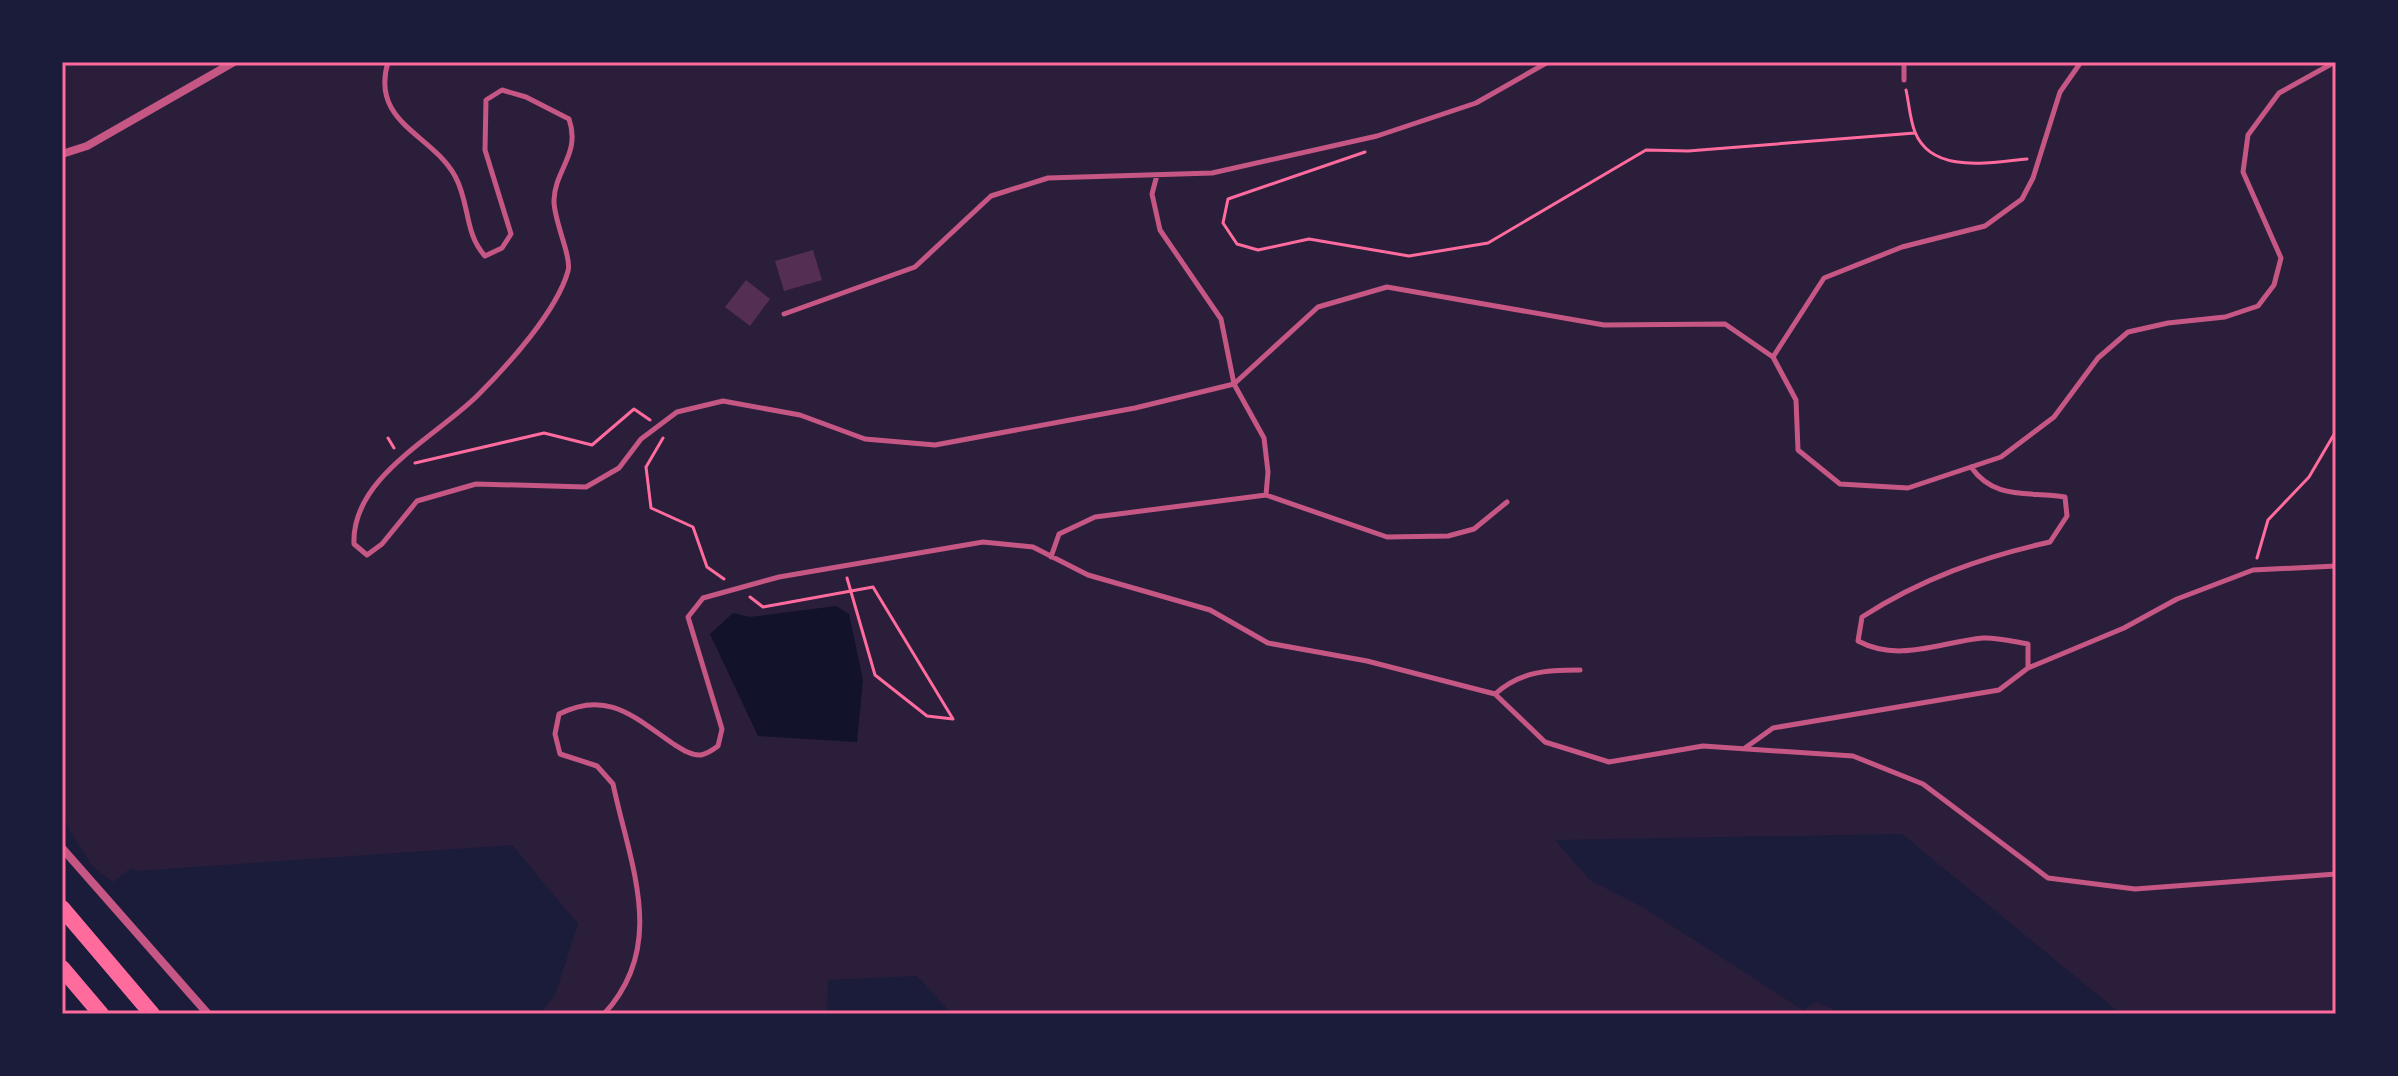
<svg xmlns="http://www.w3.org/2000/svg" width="2398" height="1076" font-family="'Open Sans',sans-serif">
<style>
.green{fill:#2a1e3b}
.water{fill:#12122b}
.building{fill:#542f53}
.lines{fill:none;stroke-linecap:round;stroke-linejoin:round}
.path{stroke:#ff6b9d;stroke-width:3}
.service{stroke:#c65784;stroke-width:5}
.minor{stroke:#c65784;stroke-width:8}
.primary{stroke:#ff6b9d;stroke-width:16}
.neatline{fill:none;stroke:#ff6b9d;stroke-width:3}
</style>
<rect width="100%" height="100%" fill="#1b1b3a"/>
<!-- green -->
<path class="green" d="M 62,62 L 2336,62 L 2336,1014 L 2121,1014 L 1902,834 L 1555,840 L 1590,880 L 1646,909 L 1803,1010 L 1816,1002 L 1845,1014 L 952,1014 L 917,976 L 828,980 L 827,1014 L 540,1014 L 555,995 L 578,924 L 512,845 L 136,871 L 131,868 L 113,882 L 93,867 L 62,818 Z"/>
<!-- water -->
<path class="water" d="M 836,606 L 849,614 L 863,680 L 857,742 L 758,736 L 710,634 L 733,613 L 750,617 Z"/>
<!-- building -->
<path class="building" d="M 813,250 L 822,280 L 784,291 L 775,261 Z
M 746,280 L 770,299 L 750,326 L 725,307 Z"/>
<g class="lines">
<!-- path -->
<path class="path" d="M 1906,90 C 1909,103 1910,120 1915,132 C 1932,175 1991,162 2027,159
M 1365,152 L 1228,199 L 1223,223 L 1237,244 L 1258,250 L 1309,239 L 1409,256 L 1488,243 L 1646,150 L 1688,151 L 1915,133
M 388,438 L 394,448
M 663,438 L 646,467 L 651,508 L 693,527 L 707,567 L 724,579
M 415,463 L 544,433 L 592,445 L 634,409 L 650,420
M 2257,558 L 2268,520 L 2309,477 L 2336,431
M 750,597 L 763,607 L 873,587 L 953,719 L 927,716 L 875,675 L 847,578"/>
<!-- service -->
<path class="service" d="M 388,62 C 370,123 431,133 455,176 C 470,203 464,233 485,256 L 502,248 L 511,234 L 485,150 L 486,100 L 502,90 L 526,97 L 569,119 C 581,154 555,169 554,200 C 553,219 572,257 568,271 C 557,311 508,365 479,394 C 438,436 351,477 354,544 L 367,555 L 382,544 L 417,501 L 476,484 L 586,487 L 619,468 L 641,439 L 677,412 L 723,401 L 800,415 L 865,439 L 935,445 L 1135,408 L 1234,384 L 1318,307 L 1387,287 L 1604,325 L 1725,324 L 1773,357 L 1796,400 L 1798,450 L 1840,484 L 1908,488 L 2001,457 L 2054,417 L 2098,358 L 2128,332 L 2168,323 L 2225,317 L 2258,306 L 2274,285 L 2281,258 L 2243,172 L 2248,135 L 2279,93 L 2335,62
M 1904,62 L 1904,80
M 1157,175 L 1152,194 L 1160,230 L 1221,319 L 1234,384 L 1264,438 L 1268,472 L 1266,495
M 784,314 L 915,267 L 991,196 L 1048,178 L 1212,173 L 1377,136 L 1476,103 L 1548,62
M 1773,357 L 1824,278 L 1902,247 L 1985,226 L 2022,199 L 2033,178 L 2060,92 L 2081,62
M 1051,557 L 1059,534 L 1095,517 L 1266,495 L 1387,537 L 1448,536 L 1474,529 L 1507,502
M 2028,668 L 2124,628 L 2177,599 L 2253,570 L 2336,566
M 1495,694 C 1521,671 1547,670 1580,670
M 1745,748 L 1773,728 L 1999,690 L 2028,668 L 2028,644 C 2014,642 1997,637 1983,638 C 1940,642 1899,663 1858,641 L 1862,617 C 1921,579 1982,557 2050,542 L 2067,516 L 2065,497 C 2028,491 1995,501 1971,467
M 604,1014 C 668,945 630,865 613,784 L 597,766 L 560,754 L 555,734 L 559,714 C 607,690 633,716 672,743 C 680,748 691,756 701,755 C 706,754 714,749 718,746 L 722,729 L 688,617 L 703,598 L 779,577 L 983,542 L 1033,547 L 1088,575 L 1210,610 L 1268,643 L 1367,661 L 1495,694 L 1545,742 L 1609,762 L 1703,746 L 1853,756 L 1923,784 L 2048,878 L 2135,889 L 2336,874"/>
<!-- minor -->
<path class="minor" d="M 62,154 L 87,146 L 234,62
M 62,848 L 208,1014"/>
<!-- primary -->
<path class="primary" d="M 62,908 L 152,1014
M 62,968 L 101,1014"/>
</g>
<!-- border -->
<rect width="2398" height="1076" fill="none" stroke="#1b1b3a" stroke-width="128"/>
<rect x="64" y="64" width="2270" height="948" class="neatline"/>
</svg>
